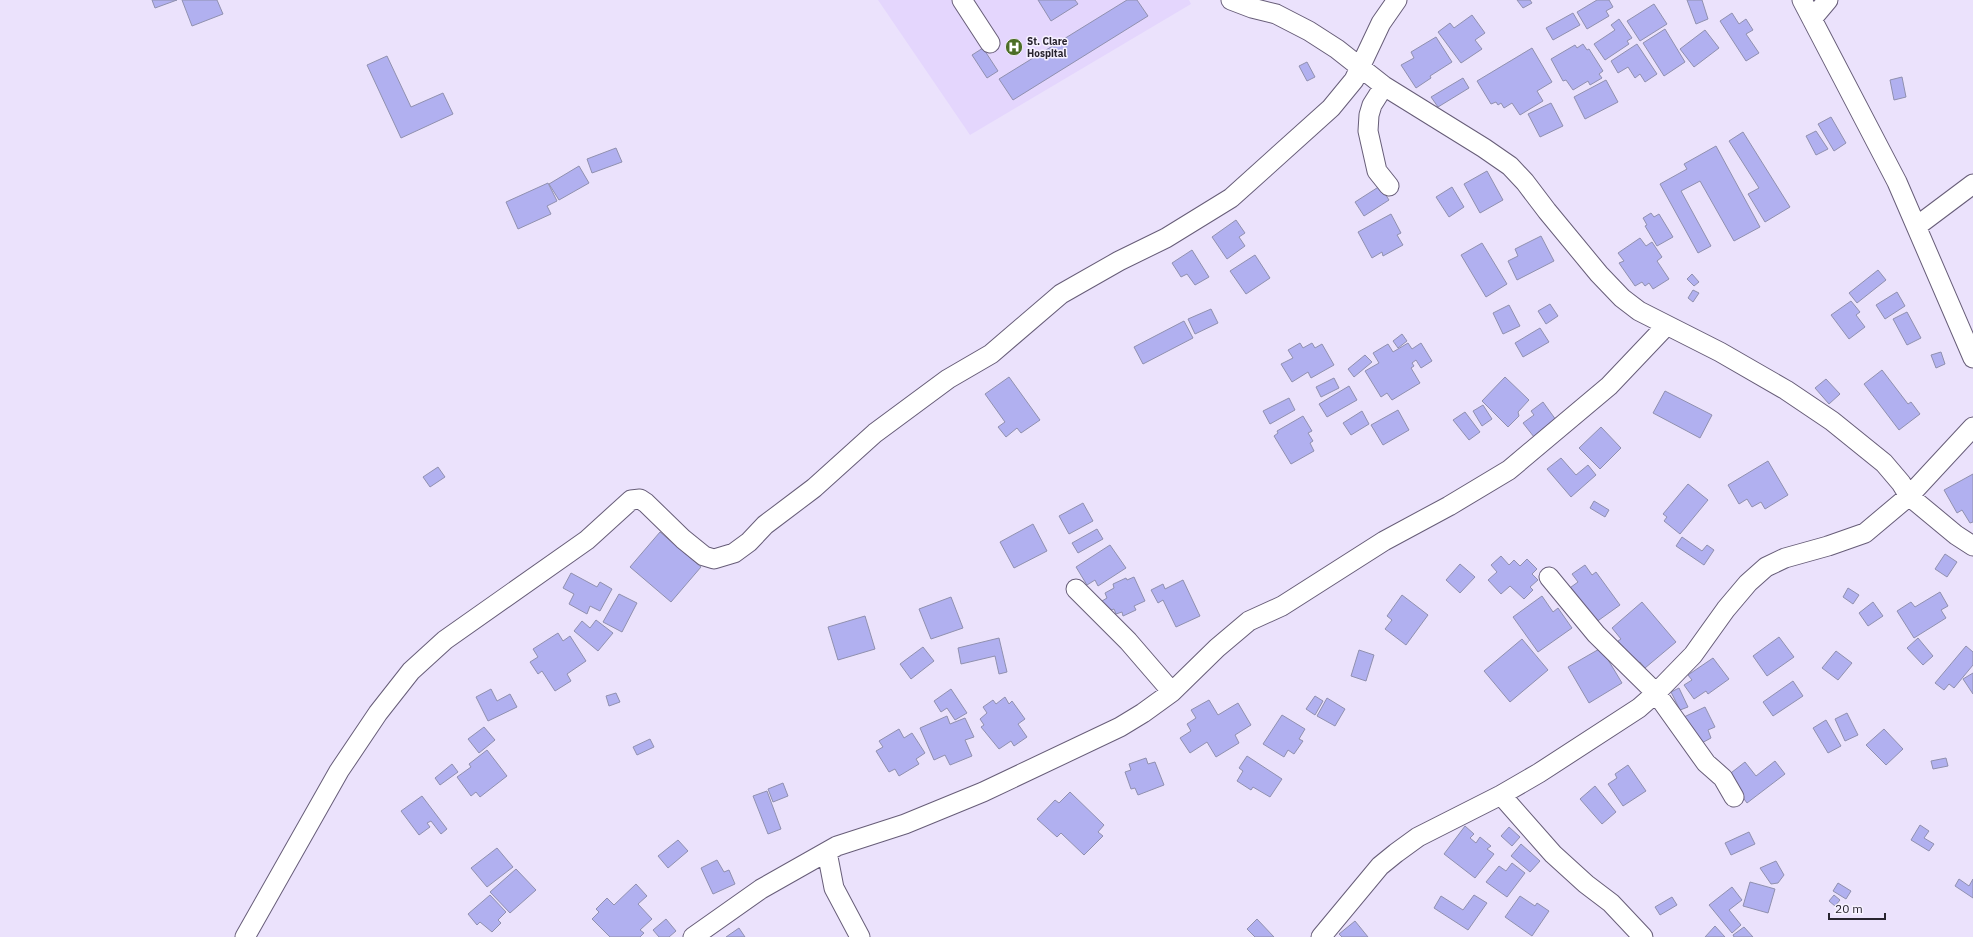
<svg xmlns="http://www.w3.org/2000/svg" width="1973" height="937" font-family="'IBM Plex Sans',sans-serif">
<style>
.built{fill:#e4d6fd}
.building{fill:#b1b0f0;stroke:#9090af}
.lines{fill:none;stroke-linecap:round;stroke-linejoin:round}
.minor-casing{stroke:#675d78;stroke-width:21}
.minor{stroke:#fff;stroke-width:19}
.labels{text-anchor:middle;stroke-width:3;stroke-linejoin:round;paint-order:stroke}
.poi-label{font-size:10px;font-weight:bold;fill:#28242f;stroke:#f6f1ff;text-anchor:start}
</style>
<rect width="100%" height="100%" fill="#ebe2fc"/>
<!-- built -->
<path class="built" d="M 878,0 L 1189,0 L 1191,4 L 970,135 Z"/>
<!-- building -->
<path class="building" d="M 152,0 L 177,0 L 155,8 Z
M 182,0 L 217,0 L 223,14 L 192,26 Z
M 1038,0 L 1075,0 L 1078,4 L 1051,21 Z
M 1127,0 L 1137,0 L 1148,16 L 1013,100 L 999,79 Z
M 1517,0 L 1530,0 L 1532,3 L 1523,8 Z
M 1597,0 L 1609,0 L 1613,7 L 1606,11 L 1609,16 L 1587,29 L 1577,12 Z
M 1687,0 L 1702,0 L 1708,19 L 1696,24 Z
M 1654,4 L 1667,24 L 1640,41 L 1627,21 Z
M 1573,13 L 1580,25 L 1553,40 L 1546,28 Z
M 1732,13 L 1739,24 L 1746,19 L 1753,30 L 1746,34 L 1759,53 L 1746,61 L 1720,21 Z
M 1472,15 L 1485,33 L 1475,40 L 1482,49 L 1461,63 L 1438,32 L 1450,23 L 1454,28 Z
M 1619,19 L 1632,38 L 1627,41 L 1629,44 L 1605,60 L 1594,44 L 1615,30 L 1611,25 Z
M 1665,29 L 1685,62 L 1664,76 L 1643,43 Z
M 1705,30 L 1719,48 L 1694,67 L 1680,49 Z
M 1436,37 L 1452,62 L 1430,76 L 1431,78 L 1416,88 L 1401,65 L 1414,58 L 1411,52 Z
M 1583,44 L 1587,50 L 1589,49 L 1603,71 L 1599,74 L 1602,78 L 1590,85 L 1588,81 L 1573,90 L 1566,80 L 1563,81 L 1551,59 L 1575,45 L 1577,48 Z
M 1637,44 L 1657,74 L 1645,82 L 1640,74 L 1635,78 L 1628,67 L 1618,73 L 1611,61 Z
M 983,48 L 998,71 L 987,78 L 972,55 Z
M 1532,48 L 1552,82 L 1537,91 L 1543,101 L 1520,115 L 1512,103 L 1504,108 L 1501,103 L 1498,105 L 1496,102 L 1491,104 L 1477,81 Z
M 387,56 L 411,107 L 443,93 L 453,114 L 401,138 L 367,65 Z
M 1307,62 L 1315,77 L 1307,81 L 1299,66 Z
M 1902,77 L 1906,97 L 1894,100 L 1890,80 Z
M 1463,78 L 1469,88 L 1438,107 L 1431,97 Z
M 1606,80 L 1618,102 L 1585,119 L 1574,97 Z
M 1551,103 L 1563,126 L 1540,137 L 1528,114 Z
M 1831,117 L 1846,143 L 1834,151 L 1818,124 Z
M 1816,131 L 1828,149 L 1816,155 L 1806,136 Z
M 1743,132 L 1790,207 L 1765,222 L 1748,194 L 1759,188 L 1729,141 Z
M 1716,146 L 1760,227 L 1734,241 L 1700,181 L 1681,191 L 1711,246 L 1698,253 L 1660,184 L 1687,169 L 1684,164 Z
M 616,148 L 622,162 L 592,173 L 587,159 Z
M 579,166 L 589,183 L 559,200 L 549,184 Z
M 1487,171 L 1503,200 L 1480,213 L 1464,184 Z
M 548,183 L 557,201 L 547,206 L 551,214 L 518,229 L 506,202 Z
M 1380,186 L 1389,200 L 1364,216 L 1355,202 Z
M 1452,187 L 1464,207 L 1449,217 L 1436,197 Z
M 1651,213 L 1654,217 L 1659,214 L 1673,237 L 1657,246 L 1645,226 L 1647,225 L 1643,218 Z
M 1391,214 L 1401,233 L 1397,235 L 1403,245 L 1383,256 L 1382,252 L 1372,258 L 1358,232 Z
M 1236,220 L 1245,233 L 1239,237 L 1245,246 L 1227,259 L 1212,237 Z
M 1541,236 L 1554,261 L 1517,280 L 1508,261 L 1518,256 L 1515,249 Z
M 1640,238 L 1646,246 L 1652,242 L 1662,257 L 1657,261 L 1669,279 L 1653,289 L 1649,283 L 1645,286 L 1642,282 L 1635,286 L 1619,263 L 1624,261 L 1618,253 Z
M 1482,243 L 1507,284 L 1486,297 L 1461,255 Z
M 1192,250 L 1209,277 L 1195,285 L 1187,274 L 1181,277 L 1172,263 Z
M 1255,255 L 1270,278 L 1246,294 L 1230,271 Z
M 1878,270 L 1886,280 L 1857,303 L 1849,293 Z
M 1692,274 L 1699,282 L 1694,286 L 1687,279 Z
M 1693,290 L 1699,293 L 1693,302 L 1688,298 Z
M 1897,292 L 1905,306 L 1885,319 L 1876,305 Z
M 1851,301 L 1860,312 L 1856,315 L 1865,327 L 1849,339 L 1831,315 Z
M 1550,304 L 1558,316 L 1546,324 L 1538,311 Z
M 1509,305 L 1520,326 L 1503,334 L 1493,313 Z
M 1211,309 L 1218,323 L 1195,334 L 1188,319 Z
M 1907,312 L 1921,338 L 1907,345 L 1893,319 Z
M 1184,321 L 1193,338 L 1143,364 L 1134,347 Z
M 1540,328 L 1549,342 L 1523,357 L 1515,343 Z
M 1402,334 L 1407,341 L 1398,348 L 1393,341 Z
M 1300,343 L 1303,348 L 1312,343 L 1315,348 L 1322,344 L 1334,365 L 1311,378 L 1308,372 L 1292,382 L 1281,364 L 1293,358 L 1288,350 Z
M 1408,343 L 1412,349 L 1421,343 L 1432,361 L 1421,368 L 1416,360 L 1412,363 L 1414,366 L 1411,368 L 1420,383 L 1392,400 L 1387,393 L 1381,397 L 1365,371 L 1379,363 L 1373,353 L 1388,344 L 1393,352 Z
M 1941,352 L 1945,364 L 1936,368 L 1931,355 Z
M 1365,355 L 1372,362 L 1354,377 L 1348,369 Z
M 1882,370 L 1908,404 L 1911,402 L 1920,414 L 1899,430 L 1864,384 Z
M 1009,377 L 1040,420 L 1021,433 L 1017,428 L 1006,437 L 998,427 L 1005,422 L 985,394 Z
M 1505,377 L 1529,400 L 1518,412 L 1519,416 L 1508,427 L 1482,401 Z
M 1334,378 L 1339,388 L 1321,397 L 1316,387 Z
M 1826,379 L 1840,394 L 1829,404 L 1815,388 Z
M 1349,386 L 1357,400 L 1327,417 L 1319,404 Z
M 1665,391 L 1712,415 L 1700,438 L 1653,413 Z
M 1289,398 L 1295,410 L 1270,424 L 1263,411 Z
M 1543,402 L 1556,420 L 1534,437 L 1523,423 L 1534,415 L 1531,411 Z
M 1483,405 L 1492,419 L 1482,426 L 1473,411 Z
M 1398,410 L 1409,430 L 1383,445 L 1371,425 Z
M 1362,411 L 1369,424 L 1351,435 L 1343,423 Z
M 1465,412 L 1480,432 L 1469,440 L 1453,420 Z
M 1303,416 L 1312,431 L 1308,433 L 1313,441 L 1310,443 L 1314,451 L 1291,464 L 1274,436 L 1278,433 L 1277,431 Z
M 1601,427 L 1621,448 L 1600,469 L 1579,448 Z
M 1561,458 L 1576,475 L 1588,465 L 1596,475 L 1571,497 L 1547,469 Z
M 1768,461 L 1788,495 L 1765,509 L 1761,502 L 1752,507 L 1747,499 L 1739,504 L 1728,485 Z
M 438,467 L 445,477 L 430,487 L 423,477 Z
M 1973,474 L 1973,522 L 1970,523 L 1962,510 L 1957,513 L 1944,490 Z
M 1688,484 L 1708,500 L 1680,534 L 1664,521 L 1667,517 L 1663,514 Z
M 1594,501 L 1609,510 L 1605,517 L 1590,508 Z
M 1083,503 L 1093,521 L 1069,534 L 1059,516 Z
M 1033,524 L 1047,551 L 1014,568 L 1000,542 Z
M 1097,529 L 1103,539 L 1078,553 L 1072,543 Z
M 660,532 L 701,567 L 671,602 L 630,567 Z
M 1682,537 L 1702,551 L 1707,545 L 1714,550 L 1704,565 L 1676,546 Z
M 1110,545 L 1126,568 L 1098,586 L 1095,580 L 1087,585 L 1076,567 Z
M 1945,554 L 1957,562 L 1947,577 L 1935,569 Z
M 1501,556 L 1509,565 L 1514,560 L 1520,566 L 1527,559 L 1537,569 L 1532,574 L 1538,580 L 1530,587 L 1533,590 L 1524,599 L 1510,586 L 1501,594 L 1488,580 L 1497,572 L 1491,565 Z
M 1460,564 L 1475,577 L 1460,593 L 1446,580 Z
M 1585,565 L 1592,575 L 1596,572 L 1620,605 L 1592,625 L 1567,590 L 1578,582 L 1572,574 Z
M 571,573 L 597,587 L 600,582 L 612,589 L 600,611 L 590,606 L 587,614 L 569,604 L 574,594 L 563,588 Z
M 1134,577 L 1145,601 L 1134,606 L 1136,610 L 1123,616 L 1122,612 L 1116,614 L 1114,609 L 1107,612 L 1102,601 L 1107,598 L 1105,593 L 1114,588 L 1113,584 L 1126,578 L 1127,580 Z
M 1183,580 L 1200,616 L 1176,627 L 1163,600 L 1158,603 L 1151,590 L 1163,584 L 1165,589 Z
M 1848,588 L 1859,595 L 1853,604 L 1843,597 Z
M 1940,592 L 1948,606 L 1941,610 L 1946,618 L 1914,638 L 1897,611 L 1911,602 L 1915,607 Z
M 619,594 L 637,603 L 622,632 L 603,622 Z
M 1402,595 L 1428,615 L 1406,645 L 1385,629 L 1392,620 L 1387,616 Z
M 1542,596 L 1553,612 L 1558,608 L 1572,628 L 1538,652 L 1513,617 Z
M 951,597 L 963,628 L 931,639 L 919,609 Z
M 1642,602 L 1676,642 L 1645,668 L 1640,662 L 1637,664 L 1619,650 L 1623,647 L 1618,641 L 1621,639 L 1612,628 Z
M 1873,602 L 1883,616 L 1868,626 L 1859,613 Z
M 865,616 L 875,649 L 838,660 L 828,627 Z
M 596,620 L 613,633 L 598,651 L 574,631 L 582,621 L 590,628 Z
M 558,633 L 563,641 L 570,636 L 586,661 L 567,674 L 571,681 L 555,691 L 542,671 L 538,674 L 530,662 L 538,657 L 533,649 Z
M 1779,637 L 1794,657 L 1767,676 L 1753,656 Z
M 999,638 L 1007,672 L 999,674 L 995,656 L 961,664 L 958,648 Z
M 1918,638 L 1933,656 L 1923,665 L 1907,648 Z
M 1522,639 L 1548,670 L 1510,702 L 1484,671 Z
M 1966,646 L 1973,652 L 1973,665 L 1954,688 L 1949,684 L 1944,690 L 1935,683 Z
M 923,647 L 934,661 L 911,679 L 900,664 Z
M 1601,648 L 1622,683 L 1589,703 L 1568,667 Z
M 1359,650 L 1374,655 L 1366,681 L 1351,676 Z
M 1836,651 L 1852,663 L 1838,680 L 1822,668 Z
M 1713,658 L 1729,679 L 1708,694 L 1706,691 L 1694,699 L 1684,685 L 1692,680 L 1688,675 Z
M 1973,673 L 1973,694 L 1963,679 Z
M 1793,681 L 1803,696 L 1773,716 L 1763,702 Z
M 1679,688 L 1688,707 L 1680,710 L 1671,692 Z
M 491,689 L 497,701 L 510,694 L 517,707 L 488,721 L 476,697 Z
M 951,689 L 967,713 L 955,720 L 947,708 L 941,712 L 934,701 Z
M 616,693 L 620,702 L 609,706 L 606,696 Z
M 1315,696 L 1323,701 L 1315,715 L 1306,709 Z
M 1005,697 L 1009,704 L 1012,701 L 1025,719 L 1018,724 L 1027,737 L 1014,746 L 1011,741 L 999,749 L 981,727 L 984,725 L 980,719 L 987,713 L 983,707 L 993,700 L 996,704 Z
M 1327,698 L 1345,709 L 1335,726 L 1317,716 Z
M 1209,700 L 1218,715 L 1238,703 L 1251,725 L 1235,735 L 1239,743 L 1216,757 L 1207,742 L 1190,753 L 1180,738 L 1191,731 L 1187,724 L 1196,718 L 1191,710 Z
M 1705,707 L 1715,727 L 1708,730 L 1711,738 L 1698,745 L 1684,717 Z
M 1847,713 L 1858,735 L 1845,741 L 1835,719 Z
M 1282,715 L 1305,729 L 1299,739 L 1303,741 L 1294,754 L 1288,750 L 1284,757 L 1263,744 Z
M 947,716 L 950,724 L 965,718 L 974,737 L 965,740 L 972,756 L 950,765 L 945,755 L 934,760 L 920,728 Z
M 1826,720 L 1841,746 L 1828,753 L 1813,728 Z
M 484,727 L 495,740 L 479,753 L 468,739 Z
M 899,729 L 904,738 L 912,733 L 925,753 L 916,759 L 919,764 L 899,776 L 895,769 L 889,772 L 876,751 L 883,747 L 879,741 Z
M 1884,729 L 1903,749 L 1886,765 L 1866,745 Z
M 650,739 L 654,747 L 637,755 L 633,747 Z
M 487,750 L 507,776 L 480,797 L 476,792 L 471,796 L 457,777 L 471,767 L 469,764 Z
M 1247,756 L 1282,779 L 1270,797 L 1253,787 L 1251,790 L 1237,781 L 1243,771 L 1239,768 Z
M 1146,758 L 1148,764 L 1155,762 L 1164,785 L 1138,795 L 1135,788 L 1131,789 L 1125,772 L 1131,770 L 1129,764 Z
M 1946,758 L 1948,766 L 1933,769 L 1931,761 Z
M 1775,761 L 1785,774 L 1747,803 L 1727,776 L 1745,762 L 1756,776 Z
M 452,764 L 458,772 L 440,785 L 435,778 Z
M 1628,765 L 1646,791 L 1623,806 L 1608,784 L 1617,778 L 1615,774 Z
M 783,783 L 788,796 L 773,802 L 768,789 Z
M 1595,786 L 1616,812 L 1602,824 L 1580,799 Z
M 767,791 L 781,829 L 768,834 L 753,796 Z
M 1070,792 L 1104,825 L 1098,832 L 1103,836 L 1084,855 L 1061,833 L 1057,837 L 1037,819 L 1055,800 L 1059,803 Z
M 422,796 L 447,829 L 441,834 L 431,821 L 427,823 L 430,827 L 419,835 L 401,811 Z
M 1920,825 L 1929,831 L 1924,838 L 1934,844 L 1929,851 L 1911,840 Z
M 1465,826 L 1474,834 L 1470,838 L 1476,843 L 1480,837 L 1491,846 L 1487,849 L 1494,854 L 1475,878 L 1444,854 Z
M 1509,827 L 1520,837 L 1512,846 L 1501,836 Z
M 1749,832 L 1755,844 L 1731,855 L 1725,843 Z
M 678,840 L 688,851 L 668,868 L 658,856 Z
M 1521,844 L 1540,861 L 1530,872 L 1511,856 Z
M 497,848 L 513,867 L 487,887 L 471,868 Z
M 717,860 L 724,872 L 729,870 L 735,884 L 713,894 L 701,868 Z
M 1776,861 L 1784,875 L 1778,883 L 1771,884 L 1760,868 Z
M 1512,863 L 1525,873 L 1507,897 L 1486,882 L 1499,866 L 1506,871 Z
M 516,869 L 536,890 L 510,913 L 490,892 Z
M 1959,879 L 1969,886 L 1973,879 L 1973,898 L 1955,886 Z
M 1750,882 L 1775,889 L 1768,913 L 1743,906 Z
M 1838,883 L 1851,891 L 1846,899 L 1833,891 Z
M 636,884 L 647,896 L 638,904 L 652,919 L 640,930 L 644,933 L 640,937 L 610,937 L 592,919 L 599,912 L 596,909 L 607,898 L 614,905 Z
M 1732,887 L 1742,900 L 1729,910 L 1741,925 L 1732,933 L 1709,905 Z
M 490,895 L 506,912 L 498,920 L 501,923 L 492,932 L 480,922 L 477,925 L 468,914 Z
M 1474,895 L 1487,903 L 1468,930 L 1434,908 L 1441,896 L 1463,910 Z
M 1834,895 L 1840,900 L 1835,906 L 1829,901 Z
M 1520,896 L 1535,906 L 1537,903 L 1549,911 L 1532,936 L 1505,917 Z
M 1672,897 L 1677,905 L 1660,915 L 1655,907 Z
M 666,919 L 676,931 L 669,937 L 659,937 L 653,930 Z
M 1257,919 L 1274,937 L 1255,937 L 1247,929 Z
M 1355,921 L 1368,937 L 1342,937 L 1339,934 Z
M 1715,926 L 1725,937 L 1705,937 Z
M 1744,927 L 1753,937 L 1734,937 L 1733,935 Z
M 739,928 L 745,937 L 726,937 Z"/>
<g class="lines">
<defs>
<path id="minor" d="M 962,0 L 990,43
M 1231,0 L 1252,8 L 1276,14 L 1309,31 L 1337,49 L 1384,86 L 1484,148 L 1510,166 L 1525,182 L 1547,211 L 1599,274 L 1622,298 L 1639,311 L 1720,352 L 1786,390 L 1832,421 L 1884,463 L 1901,483 L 1909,496 L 1956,535 L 1973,546
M 1802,0 L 1897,182 L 1973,358
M 1812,19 L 1828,0
M 1384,86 L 1372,105 L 1369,115 L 1368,131 L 1377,171 L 1389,186
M 1917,226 L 1973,184
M 1549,577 L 1596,634 L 1656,693 L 1706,763 L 1723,778 L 1734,797
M 1076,589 L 1128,641 L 1172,692
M 1501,795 L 1553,854 L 1586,884 L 1611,903 L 1643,937
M 827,852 L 834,888 L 860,937
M 245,937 L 339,771 L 378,713 L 411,671 L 445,640 L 587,540 L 631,500 L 640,499 L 646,503 L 683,539 L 704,556 L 714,559 L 734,553 L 749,542 L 765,525 L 814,488 L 875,433 L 948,379 L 991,354 L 1061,294 L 1119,261 L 1166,238 L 1231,198 L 1331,108 L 1354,80 L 1381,23 L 1397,0
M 693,937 L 761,889 L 837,846 L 905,824 L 983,792 L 1120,727 L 1143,713 L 1172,692 L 1217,648 L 1249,621 L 1282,606 L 1384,541 L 1449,506 L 1509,470 L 1609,386 L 1666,326
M 1321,937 L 1380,866 L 1396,853 L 1418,837 L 1501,795 L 1539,773 L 1639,708 L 1656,693 L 1693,655 L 1726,609 L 1748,583 L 1766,567 L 1785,558 L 1828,546 L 1865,533 L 1909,496 L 1973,427"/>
</defs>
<!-- minor casing -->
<use href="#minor" class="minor-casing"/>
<!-- minor -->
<use href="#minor" class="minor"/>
</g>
<!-- icons -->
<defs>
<symbol id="hospital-disc" viewBox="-11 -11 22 22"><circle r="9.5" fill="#4c6e26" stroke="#f6f1ff"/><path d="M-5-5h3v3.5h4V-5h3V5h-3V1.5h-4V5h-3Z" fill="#fff"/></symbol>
</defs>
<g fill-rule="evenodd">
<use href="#hospital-disc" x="1004" y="37" width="20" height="20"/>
</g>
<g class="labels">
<!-- poi labels -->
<g class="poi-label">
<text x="1027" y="45">St. Clare<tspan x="1027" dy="12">Hospital</tspan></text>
</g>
</g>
<!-- scale -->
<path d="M1829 913v6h56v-6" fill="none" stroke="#28242f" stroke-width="2"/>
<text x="1835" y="913" font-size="12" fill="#28242f" stroke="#f6f1ff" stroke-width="3" paint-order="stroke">20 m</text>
</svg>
